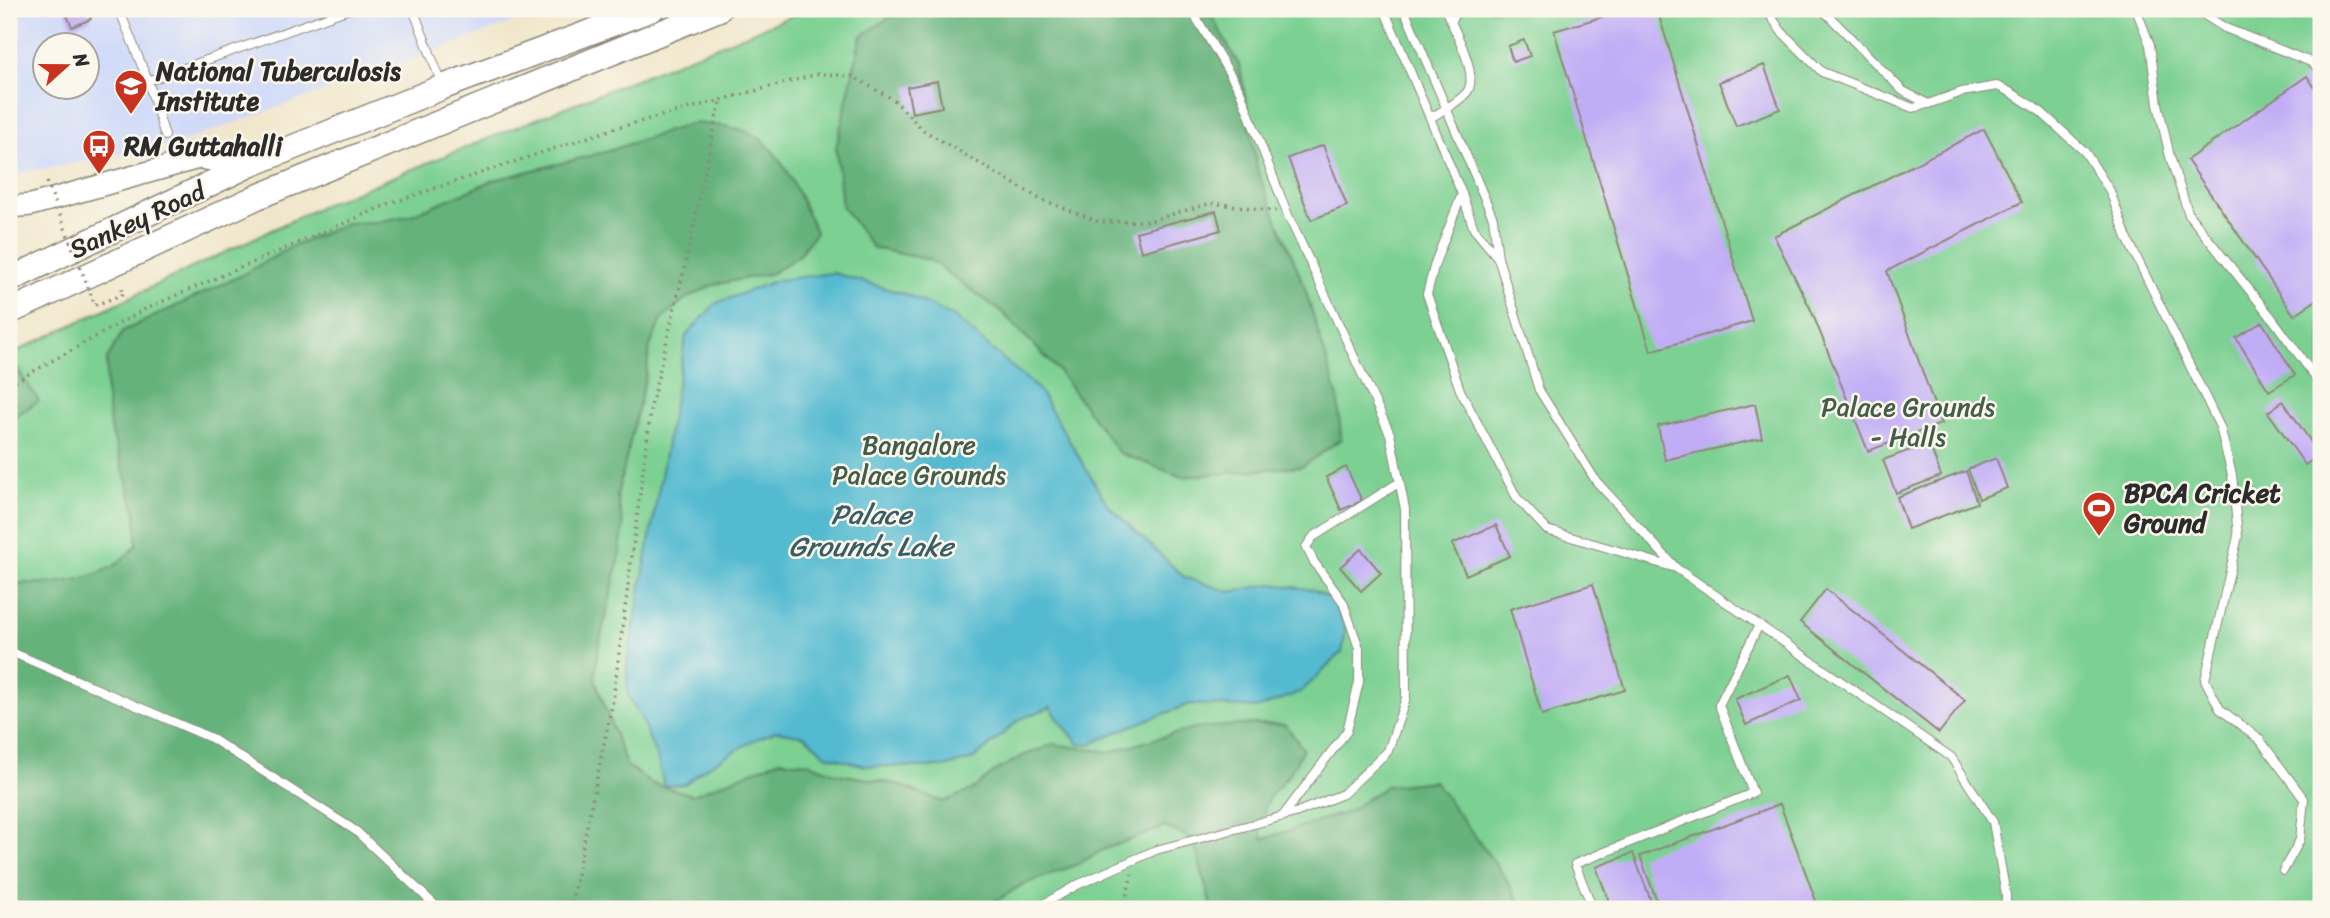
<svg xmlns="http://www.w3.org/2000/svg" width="2330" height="918" font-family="Sriracha,sans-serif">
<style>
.built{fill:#cfdaf9;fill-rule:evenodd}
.green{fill:#7cd092;stroke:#547e5e;stroke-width:2}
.forest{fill:#65b27c;stroke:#486e54;stroke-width:2}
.water{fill:#52bad0;stroke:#3e727e;stroke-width:2}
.building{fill:#c1adf6}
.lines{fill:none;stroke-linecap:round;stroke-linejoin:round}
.lane-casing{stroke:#8e887a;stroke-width:10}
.secondary-casing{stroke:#8e887a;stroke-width:24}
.primary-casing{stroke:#8e887a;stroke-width:27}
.path{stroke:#8e887a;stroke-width:3.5;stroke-dasharray:2 5;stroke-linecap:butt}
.lane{stroke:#fff;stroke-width:8}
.secondary{stroke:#fff;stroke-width:21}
.primary{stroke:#fff;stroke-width:24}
.path-bridge{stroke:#8e887a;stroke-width:3.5;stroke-dasharray:2 5;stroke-linecap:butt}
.labels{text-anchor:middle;stroke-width:5;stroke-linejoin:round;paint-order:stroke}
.poi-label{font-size:26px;font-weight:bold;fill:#2b2b2b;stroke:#fbf7ec;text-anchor:start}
.street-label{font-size:26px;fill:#2b2b2b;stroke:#fbf7ec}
.park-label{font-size:26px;fill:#435d4a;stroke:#fbf7ec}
.water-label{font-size:28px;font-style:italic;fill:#395d65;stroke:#fbf7ec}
</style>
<rect width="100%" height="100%" fill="#fbf7ec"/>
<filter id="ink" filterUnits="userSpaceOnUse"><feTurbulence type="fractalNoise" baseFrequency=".0143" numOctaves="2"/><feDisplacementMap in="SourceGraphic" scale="14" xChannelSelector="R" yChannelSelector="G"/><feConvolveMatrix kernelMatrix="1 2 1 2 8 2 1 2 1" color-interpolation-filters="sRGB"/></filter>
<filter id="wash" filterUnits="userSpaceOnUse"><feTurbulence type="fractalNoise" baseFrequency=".00686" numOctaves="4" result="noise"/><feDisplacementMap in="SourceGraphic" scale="28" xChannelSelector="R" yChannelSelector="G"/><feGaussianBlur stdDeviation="1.57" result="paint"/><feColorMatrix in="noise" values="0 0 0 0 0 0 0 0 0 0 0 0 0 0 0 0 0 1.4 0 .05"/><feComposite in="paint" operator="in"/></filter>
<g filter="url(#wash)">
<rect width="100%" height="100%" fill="#f0e6ca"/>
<!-- built -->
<path class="built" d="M 9,9 L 550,9 L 173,145 L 9,175 ZM 46,46 L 88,46 L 88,88 L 46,88 Z"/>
<!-- green -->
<path class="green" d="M 809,9 L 2321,9 L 2321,909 L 9,909 L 9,355 L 326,204 Z"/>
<!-- forest -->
<path class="forest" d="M 903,9 L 1208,9 L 1240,67 L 1258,173 L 1304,285 L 1338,398 L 1341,439 L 1303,466 L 1183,477 L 1119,453 L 1057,369 L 1003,313 L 930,260 L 873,248 L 842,206 L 836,148 L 861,36 Z
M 693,123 C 713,125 739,126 756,136 C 785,154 801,202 816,232 L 798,256 L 772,273 L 713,285 L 685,299 L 661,320 L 650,346 L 646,375 L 617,496 L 623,525 L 620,555 L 598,650 L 595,679 L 626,765 L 651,783 L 693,795 L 780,760 L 809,763 L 838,774 L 897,784 L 943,802 L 972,790 L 997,770 L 1025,755 L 1054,744 L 1109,752 L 1195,728 L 1256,724 L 1286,725 L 1303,749 L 1289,775 L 1269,797 L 1259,826 L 1263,839 L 1347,812 L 1386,786 L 1434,781 L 1503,874 L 1523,909 L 1212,909 L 1193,839 L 1165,827 L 1105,849 L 1078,864 L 1020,886 L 984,909 L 9,909 L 9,583 C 42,584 82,584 112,567 C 121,562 129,552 137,545 L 136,513 L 110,426 L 106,391 L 107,359 L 123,331 L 240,276 L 293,246 L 347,223 L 377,222 L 411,215 L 494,180 L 605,152 Z
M 14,364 L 39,401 L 9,420 L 9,367 Z"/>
<!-- water -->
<path class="water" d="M 833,273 L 908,295 L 954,317 L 1039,390 L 1107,504 L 1184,577 L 1230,592 L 1272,584 L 1314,590 L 1332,599 L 1346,629 L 1342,652 L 1301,692 L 1259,708 L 1190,704 L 1126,728 L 1091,744 L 1079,744 L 1058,719 L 1051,707 L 1020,719 L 974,759 L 944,767 L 865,766 L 826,755 L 805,736 L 777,731 L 754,740 L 705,768 L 685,784 L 664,786 L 658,761 L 641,718 L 628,696 L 627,666 L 686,336 L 716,303 L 778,280 Z"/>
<g id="blocks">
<!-- building -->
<path class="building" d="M 64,9 L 87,9 L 91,19 L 72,27 Z
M 1629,9 L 1657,9 L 1752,321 L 1651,351 L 1554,31 Z
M 1524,40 L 1530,56 L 1513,62 L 1508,46 Z
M 1764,65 L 1780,109 L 1736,126 L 1719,82 Z
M 2307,76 L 2321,97 L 2321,297 L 2294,315 L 2187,160 Z
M 937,81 L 942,107 L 912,113 L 907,87 Z
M 1984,129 L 2022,202 L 1887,271 L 1941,424 L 1868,451 L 1811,310 L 1774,236 Z
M 1323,145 L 1347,206 L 1311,220 L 1288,158 Z
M 1216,211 L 1221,230 L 1141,252 L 1136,232 Z
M 2262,322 L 2295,375 L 2269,391 L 2236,338 Z
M 2283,401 L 2320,455 L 2305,465 L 2268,412 Z
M 1755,404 L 1762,438 L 1665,460 L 1658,426 Z
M 1929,443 L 1941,476 L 1896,493 L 1883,460 Z
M 1996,458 L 2007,488 L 1979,499 L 1968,469 Z
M 1346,467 L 1362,501 L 1341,510 L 1326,477 Z
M 1966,471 L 1977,503 L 1908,529 L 1897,497 Z
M 1496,525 L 1510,556 L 1466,575 L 1452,544 Z
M 1361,549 L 1381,573 L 1361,591 L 1340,567 Z
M 1593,584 L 1625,690 L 1542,715 L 1510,609 Z
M 1826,589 L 1965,700 L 1939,733 L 1800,622 Z
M 1790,675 L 1801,700 L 1746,725 L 1735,699 Z
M 1780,804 L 1819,909 L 1660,909 L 1640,856 Z
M 1633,853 L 1654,909 L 1612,909 L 1596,867 Z"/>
</g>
</g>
<g filter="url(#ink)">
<use href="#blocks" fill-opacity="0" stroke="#8e887a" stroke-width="2"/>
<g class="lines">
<defs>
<path id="lane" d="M 119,9 L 148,81 L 165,136
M 413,9 L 442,84
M 1384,9 L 1462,194 L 1474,229 L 1498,258
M 1404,9 L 1493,218 L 1498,258 L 1539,390 L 1596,481 L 1676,568 L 1951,757 L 1993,822 L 2006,895 L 2006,909
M 1766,9 L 1781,31 L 1822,72 L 1913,108 L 1928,104
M 1825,9 L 1827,14 L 1903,91 L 1928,104 L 1962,92 L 1997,86 L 2012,93 L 2041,112 L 2085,152 L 2110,191 L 2127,238 L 2220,427 L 2232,475 L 2238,536 L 2205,680 L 2220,709 L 2260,740 L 2304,799 L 2300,840 L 2283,871
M 2136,9 L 2150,45 L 2158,104 L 2170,157 L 2189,215 L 2272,318 L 2321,385
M 2195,9 L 2225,28 L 2311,62 L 2321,70
M 2313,9 L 2321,18
M 1451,22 L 1458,9
M 148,81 L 349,9
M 1430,118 C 1442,111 1458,103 1467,92 C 1480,75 1453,27 1445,9
M 1462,194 L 1435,263 L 1427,294 L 1460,390 L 1517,498 L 1547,530 L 1676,568
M 9,651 L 211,738 L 356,831 L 439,909
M 1282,817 L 1347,731 L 1359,682 L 1359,648 L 1343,602 L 1314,562 L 1306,547 L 1313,537 L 1400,482
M 1035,909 L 1077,885 L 1156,850 L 1295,813 L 1343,794 L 1388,751 L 1406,698 L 1405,509 L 1390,434 L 1287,213 L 1240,91 L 1191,9
M 1593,909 L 1575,864 L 1753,793 L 1719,705 L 1759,625"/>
<path id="secondary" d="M 9,207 L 31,205 L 199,158 L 249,165"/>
<path id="primary" d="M 9,280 L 249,165 L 443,87 L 652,9
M 9,312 L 257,197 L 719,9"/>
</defs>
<!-- lane casing -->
<use href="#lane" class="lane-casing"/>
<!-- secondary casing -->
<use href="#secondary" class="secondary-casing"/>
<!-- primary casing -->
<use href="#primary" class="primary-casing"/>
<!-- path -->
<path class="path" d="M 95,305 L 124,294 L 121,286
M 9,385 L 147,308 L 391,203 L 616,128 L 818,74 L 852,76 L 894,100 L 923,130 L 1038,198 L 1099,222 L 1149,221 L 1211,203 L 1276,211
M 570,909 L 613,700 L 652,402 L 686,261 L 717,114 L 722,100
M 1123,909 L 1132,874"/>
<!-- lane -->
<use href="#lane" class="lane"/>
<!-- secondary -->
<use href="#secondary" class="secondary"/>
<!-- primary -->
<use href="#primary" class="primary"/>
<!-- path-bridge -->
<path class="path-bridge" d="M 47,182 L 95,305"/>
</g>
</g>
<!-- icons -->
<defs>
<symbol id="university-pin" viewBox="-11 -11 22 30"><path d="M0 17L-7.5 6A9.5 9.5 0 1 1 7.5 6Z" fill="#c8321e" stroke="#fbf7ec"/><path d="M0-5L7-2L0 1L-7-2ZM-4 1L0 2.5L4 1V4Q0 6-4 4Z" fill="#fff"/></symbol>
<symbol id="bus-pin" viewBox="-11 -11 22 30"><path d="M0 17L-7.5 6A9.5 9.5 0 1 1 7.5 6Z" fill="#c8321e" stroke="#fbf7ec"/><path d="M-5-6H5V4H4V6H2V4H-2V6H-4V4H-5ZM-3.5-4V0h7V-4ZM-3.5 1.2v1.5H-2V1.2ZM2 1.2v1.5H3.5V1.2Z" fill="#fff"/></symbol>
<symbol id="stadium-pin" viewBox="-11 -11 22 30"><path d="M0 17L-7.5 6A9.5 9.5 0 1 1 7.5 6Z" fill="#c8321e" stroke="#fbf7ec"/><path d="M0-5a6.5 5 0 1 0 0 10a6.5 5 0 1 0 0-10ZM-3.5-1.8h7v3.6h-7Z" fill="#fff"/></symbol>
</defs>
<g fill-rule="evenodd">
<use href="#university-pin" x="112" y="67" width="38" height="52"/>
<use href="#bus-pin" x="80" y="127" width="38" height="52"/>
<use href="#stadium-pin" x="2080" y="489" width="38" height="52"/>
</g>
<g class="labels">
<!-- poi labels -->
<g class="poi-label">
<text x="156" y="80">National Tuberculosis<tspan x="156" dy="30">Institute</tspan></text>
<text x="124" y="155">RM Guttahalli</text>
<text x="2124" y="502">BPCA Cricket<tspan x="2124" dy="30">Ground</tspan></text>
</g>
<!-- street labels -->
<g class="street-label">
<text transform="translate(137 220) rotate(-25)" y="9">Sankey Road</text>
</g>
<!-- park labels -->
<g class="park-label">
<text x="1908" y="416">Palace Grounds<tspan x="1908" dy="30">- Halls</tspan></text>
<text x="919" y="454">Bangalore<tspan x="919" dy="30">Palace Grounds</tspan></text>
</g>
<!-- water labels -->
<g class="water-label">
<text x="871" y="524">Palace<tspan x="871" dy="32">Grounds Lake</tspan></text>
</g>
</g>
<!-- margin -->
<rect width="2330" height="918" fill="none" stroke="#fbf7ec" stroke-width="35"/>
<!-- north arrow -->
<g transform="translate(66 66) rotate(69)"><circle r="33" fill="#fbf7ec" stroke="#a8a59f" stroke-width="2"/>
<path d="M0-5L12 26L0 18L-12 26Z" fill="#c8321e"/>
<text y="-10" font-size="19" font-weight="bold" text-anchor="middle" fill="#2b2b2b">N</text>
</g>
</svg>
